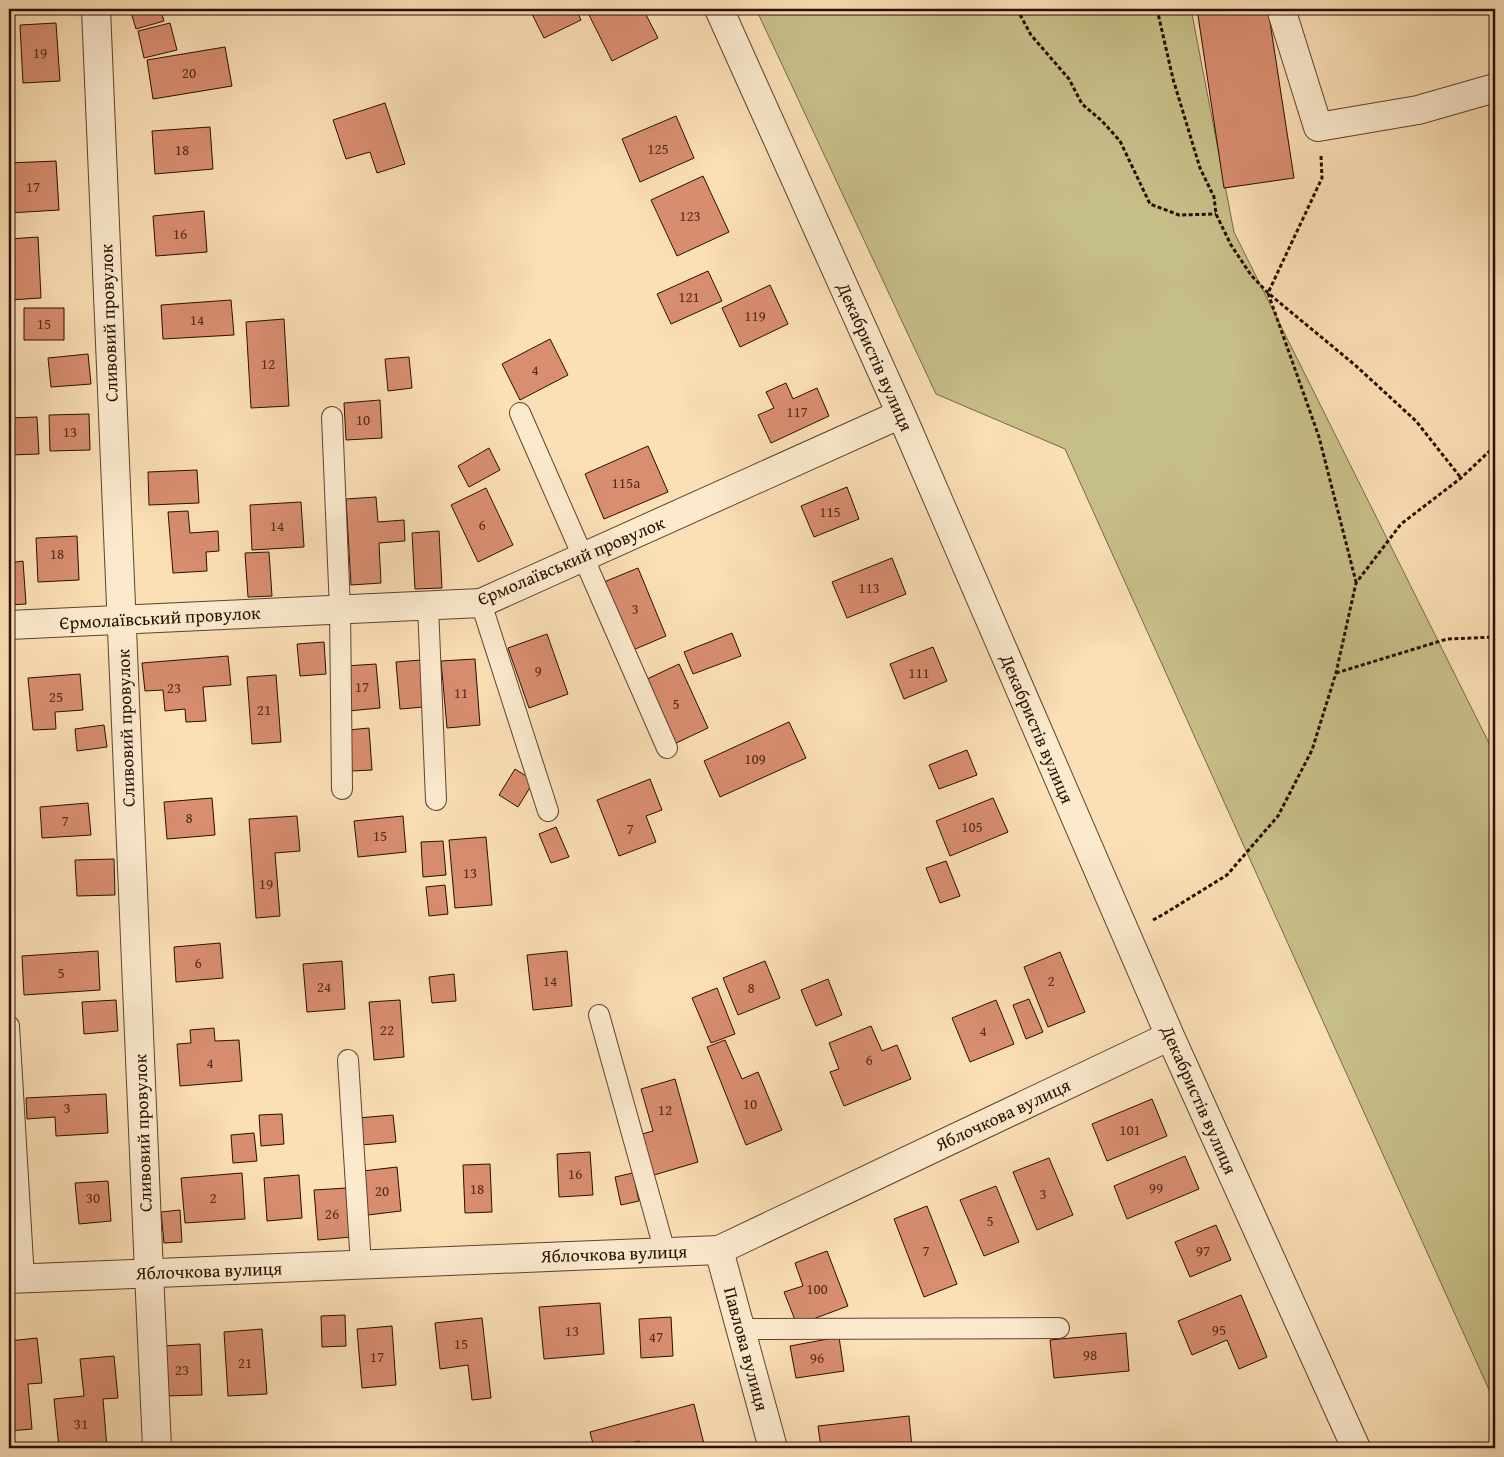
<svg xmlns="http://www.w3.org/2000/svg" width="1504" height="1457" font-family="'Gentium Book Plus',serif">
<style>
.green{fill:#c7bf88;stroke:#786644}
.building{fill:#d98e70;stroke:#2a0d00}
.lines{fill:none;stroke-linecap:round;stroke-linejoin:round}
.service-casing{stroke:#5e422d;stroke-width:22}
.minor-casing{stroke:#5e422d;stroke-width:30}
.path{stroke:#2a0d00;stroke-width:3;stroke-dasharray:4 2.5;stroke-linecap:butt}
.service{stroke:#fceacf;stroke-width:20}
.minor{stroke:#fceacf;stroke-width:28}
.labels{text-anchor:middle;stroke-width:4.5;stroke-linejoin:round;paint-order:stroke}
.number-label{font-size:15px;fill:#562d1c}
.street-label{font-size:18px;fill:#2a0d00;stroke:#fceacf}
</style>
<rect width="100%" height="100%" fill="#fbdfb5"/>
<filter id="stains"><feTurbulence type="fractalNoise" baseFrequency=".004" numOctaves="4"/><feColorMatrix values="0 0 0 0 .2 0 0 0 0 .09 0 0 0 0 .02 0 0 0 .5 -.17"/></filter>
<radialGradient id="worn" r=".72"><stop offset=".6" stop-color="#630" stop-opacity="0"/><stop offset="1" stop-color="#630" stop-opacity=".3"/></radialGradient>
<!-- green -->
<path class="green" d="M 756,9 L 1191,9 L 1234,232 L 1495,755 L 1495,1403 L 1065,449 L 936,394 Z"/>
<!-- building -->
<path class="building" d="M 130,9 L 160,9 L 164,21 L 136,29 Z
M 533,9 L 576,9 L 581,20 L 544,38 L 530,10 Z
M 586,9 L 643,9 L 658,38 L 612,61 Z
M 1197,9 L 1268,9 L 1294,178 L 1224,188 Z
M 56,23 L 60,81 L 23,83 L 20,25 Z
M 170,23 L 177,50 L 144,58 L 138,31 Z
M 225,47 L 232,86 L 153,99 L 147,60 Z
M 385,103 L 405,164 L 377,173 L 370,152 L 346,159 L 333,120 Z
M 676,116 L 694,158 L 640,182 L 622,139 Z
M 210,127 L 213,169 L 155,174 L 152,131 Z
M 56,161 L 59,210 L 9,213 L 9,163 Z
M 703,176 L 729,232 L 677,256 L 651,200 Z
M 204,211 L 207,252 L 156,256 L 153,216 Z
M 38,237 L 41,298 L 9,300 L 9,239 Z
M 708,271 L 722,301 L 671,324 L 657,294 Z
M 770,285 L 788,324 L 740,347 L 722,308 Z
M 231,300 L 234,335 L 163,339 L 161,305 Z
M 24,308 L 64,308 L 64,340 L 24,340 Z
M 284,319 L 289,406 L 251,408 L 246,322 Z
M 550,339 L 568,375 L 520,400 L 502,364 Z
M 88,354 L 91,384 L 51,387 L 48,358 Z
M 409,357 L 412,388 L 388,391 L 385,359 Z
M 786,383 L 793,399 L 817,388 L 829,416 L 771,443 L 758,415 L 774,408 L 766,392 Z
M 380,400 L 382,438 L 346,440 L 344,403 Z
M 89,414 L 90,450 L 50,451 L 49,415 Z
M 37,417 L 39,454 L 9,455 L 9,418 Z
M 648,446 L 668,492 L 604,519 L 585,474 Z
M 489,448 L 500,470 L 469,487 L 458,466 Z
M 197,470 L 199,503 L 149,505 L 148,472 Z
M 847,487 L 859,519 L 814,537 L 801,506 Z
M 486,488 L 513,545 L 478,562 L 451,505 Z
M 376,497 L 378,522 L 404,520 L 405,541 L 379,543 L 381,583 L 351,585 L 346,499 Z
M 301,502 L 304,547 L 252,550 L 250,505 Z
M 188,511 L 190,533 L 218,531 L 219,551 L 206,552 L 207,571 L 173,573 L 168,512 Z
M 439,531 L 442,588 L 415,589 L 412,533 Z
M 77,536 L 79,580 L 38,582 L 36,538 Z
M 269,552 L 272,596 L 248,597 L 245,553 Z
M 892,558 L 906,594 L 847,618 L 832,582 Z
M 23,561 L 26,604 L 9,605 L 9,563 Z
M 638,568 L 666,636 L 633,650 L 604,582 Z
M 732,633 L 741,656 L 693,674 L 684,652 Z
M 547,634 L 568,694 L 529,708 L 508,648 Z
M 324,642 L 326,674 L 300,676 L 297,644 Z
M 933,647 L 947,681 L 904,699 L 890,664 Z
M 228,656 L 231,685 L 203,687 L 206,721 L 186,722 L 185,709 L 165,711 L 163,690 L 145,691 L 142,663 Z
M 475,659 L 480,725 L 447,728 L 441,661 Z
M 421,660 L 424,707 L 400,709 L 396,662 Z
M 376,664 L 380,708 L 348,711 L 345,666 Z
M 679,664 L 708,728 L 674,744 L 645,680 Z
M 80,674 L 83,710 L 55,712 L 56,729 L 33,730 L 28,678 Z
M 276,675 L 281,742 L 252,744 L 247,677 Z
M 789,722 L 806,758 L 720,797 L 704,761 Z
M 104,725 L 107,747 L 77,751 L 75,729 Z
M 369,728 L 372,770 L 352,771 L 348,730 Z
M 967,750 L 977,775 L 939,789 L 929,765 Z
M 515,769 L 534,781 L 518,807 L 499,795 Z
M 650,779 L 662,810 L 646,816 L 656,842 L 619,856 L 597,800 Z
M 212,798 L 215,835 L 167,839 L 164,802 Z
M 993,798 L 1008,832 L 950,856 L 936,821 Z
M 88,803 L 91,835 L 42,838 L 40,807 Z
M 297,816 L 300,851 L 275,853 L 280,916 L 256,918 L 249,819 Z
M 403,816 L 406,852 L 358,857 L 354,821 Z
M 556,827 L 569,857 L 551,863 L 539,834 Z
M 486,837 L 492,905 L 455,908 L 449,840 Z
M 443,841 L 446,875 L 423,877 L 421,842 Z
M 114,859 L 115,895 L 77,896 L 75,860 Z
M 946,861 L 960,896 L 940,903 L 926,868 Z
M 445,885 L 448,914 L 429,916 L 426,887 Z
M 220,943 L 223,978 L 176,982 L 174,947 Z
M 98,951 L 100,990 L 24,995 L 22,956 Z
M 567,951 L 572,1006 L 533,1010 L 527,955 Z
M 1060,952 L 1085,1012 L 1048,1027 L 1024,967 Z
M 342,961 L 345,1009 L 307,1012 L 303,964 Z
M 765,961 L 780,998 L 738,1015 L 723,978 Z
M 454,974 L 456,1001 L 432,1003 L 429,977 Z
M 828,979 L 842,1015 L 816,1026 L 801,990 Z
M 717,988 L 735,1034 L 711,1043 L 692,998 Z
M 1029,999 L 1043,1032 L 1026,1039 L 1013,1005 Z
M 116,1000 L 118,1031 L 84,1034 L 82,1002 Z
M 400,1000 L 404,1057 L 374,1060 L 369,1002 Z
M 996,1000 L 1014,1044 L 970,1062 L 952,1018 Z
M 871,1026 L 882,1051 L 897,1045 L 911,1079 L 844,1106 L 830,1072 L 839,1069 L 829,1043 Z
M 214,1028 L 215,1041 L 239,1040 L 242,1081 L 180,1086 L 177,1044 L 191,1043 L 190,1030 Z
M 725,1040 L 742,1079 L 758,1072 L 782,1130 L 746,1145 L 707,1047 Z
M 675,1079 L 698,1162 L 654,1175 L 642,1134 L 653,1131 L 641,1089 Z
M 106,1094 L 108,1133 L 56,1136 L 55,1117 L 27,1119 L 26,1098 Z
M 1152,1099 L 1167,1136 L 1107,1161 L 1092,1124 Z
M 282,1114 L 284,1144 L 261,1146 L 259,1115 Z
M 393,1115 L 396,1142 L 361,1145 L 358,1118 Z
M 254,1133 L 257,1161 L 233,1163 L 231,1135 Z
M 590,1152 L 593,1195 L 559,1197 L 557,1154 Z
M 1185,1156 L 1199,1189 L 1127,1219 L 1114,1186 Z
M 1049,1158 L 1073,1215 L 1037,1230 L 1013,1172 Z
M 490,1164 L 492,1212 L 465,1213 L 463,1165 Z
M 397,1167 L 401,1211 L 368,1215 L 363,1171 Z
M 242,1173 L 245,1219 L 185,1223 L 181,1178 Z
M 633,1173 L 639,1201 L 621,1205 L 615,1177 Z
M 299,1175 L 302,1218 L 267,1221 L 264,1178 Z
M 108,1181 L 111,1221 L 79,1224 L 75,1183 Z
M 996,1186 L 1019,1242 L 984,1256 L 960,1200 Z
M 347,1188 L 351,1237 L 318,1240 L 314,1190 Z
M 927,1206 L 957,1284 L 924,1297 L 894,1219 Z
M 180,1210 L 182,1242 L 164,1243 L 161,1212 Z
M 1216,1225 L 1231,1260 L 1190,1277 L 1175,1242 Z
M 827,1251 L 848,1306 L 797,1325 L 784,1292 L 803,1286 L 795,1263 Z
M 1241,1295 L 1267,1357 L 1239,1369 L 1227,1340 L 1192,1355 L 1178,1321 Z
M 600,1303 L 604,1354 L 544,1359 L 539,1307 Z
M 345,1315 L 346,1346 L 322,1347 L 321,1316 Z
M 671,1317 L 673,1356 L 641,1358 L 639,1319 Z
M 482,1318 L 491,1398 L 472,1400 L 468,1365 L 440,1369 L 435,1323 Z
M 392,1326 L 396,1385 L 362,1388 L 357,1329 Z
M 262,1329 L 267,1394 L 228,1396 L 224,1332 Z
M 1126,1333 L 1129,1371 L 1054,1378 L 1050,1340 Z
M 839,1337 L 844,1371 L 796,1378 L 790,1346 Z
M 37,1338 L 42,1383 L 28,1384 L 32,1429 L 9,1431 L 9,1341 Z
M 200,1344 L 202,1395 L 164,1396 L 162,1346 Z
M 114,1356 L 118,1398 L 103,1399 L 107,1448 L 59,1448 L 54,1399 L 84,1396 L 80,1359 Z
M 694,1404 L 704,1444 L 689,1448 L 641,1448 L 639,1441 L 614,1448 L 594,1448 L 590,1432 Z
M 909,1416 L 912,1448 L 821,1448 L 818,1426 Z"/>
<g class="lines">
<defs>
<path id="service" d="M 520,413 L 667,748
M 332,417 L 340,610 L 342,789
M 481,603 L 548,811
M 428,606 L 436,800
M 599,1015 L 665,1252
M 9,1026 L 24,1279
M 348,1060 L 361,1265
M 740,1329 L 1059,1328"/>
<path id="minor" d="M 96,9 L 149,1273 L 157,1447
M 719,9 L 901,414 L 1170,1036 L 1356,1448
M 1281,9 L 1318,127 L 1418,110 L 1495,88
M 9,625 L 481,603 L 901,414
M 719,1250 L 773,1448
M 9,1279 L 719,1250 L 1170,1036"/>
</defs>
<!-- service casing -->
<use href="#service" class="service-casing"/>
<!-- minor casing -->
<use href="#minor" class="minor-casing"/>
<!-- path -->
<path class="path" d="M 1017,9 L 1031,35 L 1069,79 L 1082,104 L 1102,121 L 1120,141 L 1150,204 L 1179,215 L 1216,214
M 1157,9 L 1173,79 L 1200,168 L 1214,197 L 1216,214 L 1231,245 L 1251,275 L 1268,293 L 1355,365 L 1416,421 L 1461,478
M 1321,156 L 1322,178 L 1268,293 L 1319,437 L 1356,582
M 1336,673 L 1447,639 L 1495,637
M 1153,920 L 1164,914 L 1227,875 L 1278,816 L 1312,750 L 1336,673 L 1356,583 L 1401,524 L 1461,478 L 1495,446 L 1495,442"/>
<!-- service -->
<use href="#service" class="service"/>
<!-- minor -->
<use href="#minor" class="minor"/>
</g>
<g class="labels">
<!-- number labels -->
<g class="number-label">
<text x="40" y="58">19</text>
<text x="189" y="78">20</text>
<text x="658" y="154">125</text>
<text x="182" y="155">18</text>
<text x="33" y="192">17</text>
<text x="690" y="221">123</text>
<text x="180" y="239">16</text>
<text x="689" y="302">121</text>
<text x="755" y="321">119</text>
<text x="197" y="325">14</text>
<text x="44" y="329">15</text>
<text x="268" y="369">12</text>
<text x="535" y="375">4</text>
<text x="797" y="417">117</text>
<text x="363" y="425">10</text>
<text x="70" y="437">13</text>
<text x="626" y="488">115а</text>
<text x="830" y="517">115</text>
<text x="482" y="530">6</text>
<text x="277" y="531">14</text>
<text x="57" y="559">18</text>
<text x="869" y="593">113</text>
<text x="635" y="614">3</text>
<text x="538" y="676">9</text>
<text x="919" y="678">111</text>
<text x="362" y="692">17</text>
<text x="174" y="693">23</text>
<text x="461" y="698">11</text>
<text x="56" y="702">25</text>
<text x="676" y="709">5</text>
<text x="264" y="715">21</text>
<text x="755" y="764">109</text>
<text x="189" y="823">8</text>
<text x="65" y="826">7</text>
<text x="972" y="832">105</text>
<text x="630" y="834">7</text>
<text x="380" y="841">15</text>
<text x="470" y="878">13</text>
<text x="266" y="889">19</text>
<text x="198" y="968">6</text>
<text x="61" y="978">5</text>
<text x="550" y="986">14</text>
<text x="1051" y="986">2</text>
<text x="324" y="992">24</text>
<text x="751" y="993">8</text>
<text x="387" y="1035">22</text>
<text x="983" y="1036">4</text>
<text x="869" y="1065">6</text>
<text x="210" y="1068">4</text>
<text x="750" y="1109">10</text>
<text x="67" y="1113">3</text>
<text x="665" y="1115">12</text>
<text x="1130" y="1135">101</text>
<text x="575" y="1179">16</text>
<text x="1156" y="1193">99</text>
<text x="477" y="1194">18</text>
<text x="382" y="1196">20</text>
<text x="1043" y="1199">3</text>
<text x="93" y="1203">30</text>
<text x="213" y="1203">2</text>
<text x="332" y="1219">26</text>
<text x="990" y="1226">5</text>
<text x="926" y="1256">7</text>
<text x="1203" y="1256">97</text>
<text x="817" y="1294">100</text>
<text x="1219" y="1335">95</text>
<text x="572" y="1336">13</text>
<text x="656" y="1342">47</text>
<text x="461" y="1349">15</text>
<text x="1090" y="1360">98</text>
<text x="377" y="1362">17</text>
<text x="817" y="1363">96</text>
<text x="245" y="1368">21</text>
<text x="182" y="1375">23</text>
<text x="81" y="1429">31</text>
</g>
<!-- street labels -->
<g class="street-label">
<text transform="translate(109 323) rotate(-92)" y="6">Сливовий провулок</text>
<text transform="translate(875 357) rotate(66)" y="6">Декабристів вулиця</text>
<text transform="translate(571 561) rotate(-23)" y="6">Єрмолаївський провулок</text>
<text transform="translate(160 618) rotate(-3)" y="6">Єрмолаївський провулок</text>
<text transform="translate(126 728) rotate(-92)" y="6">Сливовий провулок</text>
<text transform="translate(1037 729) rotate(67)" y="6">Декабристів вулиця</text>
<text transform="translate(1199 1100) rotate(66)" y="6">Декабристів вулиця</text>
<text transform="translate(1003 1115) rotate(-25)" y="6">Яблочкова вулиця</text>
<text transform="translate(143 1133) rotate(-92)" y="6">Сливовий провулок</text>
<text transform="translate(614 1254) rotate(-2)" y="6">Яблочкова вулиця</text>
<text transform="translate(209 1271) rotate(-2)" y="6">Яблочкова вулиця</text>
<text transform="translate(746 1349) rotate(75)" y="6">Павлова вулиця</text>
</g>
</g>
<!-- margin -->
<rect width="1504" height="1457" fill="none" stroke="#fbdfb5" stroke-width="30"/>
<rect x="10" y="10" width="1484" height="1437" fill="none" stroke="#2a0d00" stroke-width="2.5"/>
<rect x="15" y="15" width="1474" height="1427" fill="none" stroke="#2a0d00"/>
<rect width="100%" height="100%" filter="url(#stains)"/>
<rect width="100%" height="100%" fill="url(#worn)"/>
</svg>
